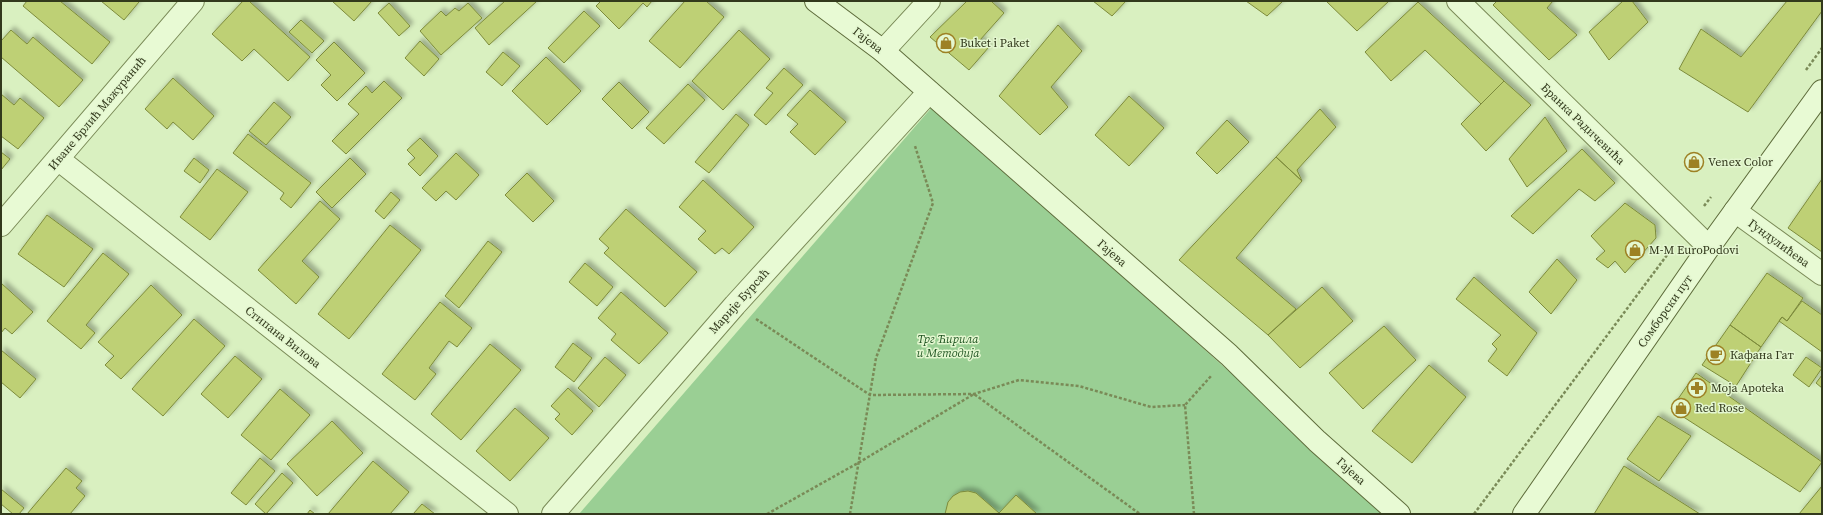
<svg xmlns="http://www.w3.org/2000/svg" width="1823" height="515" font-family="'Source Serif 4',serif">
<style>
.green{fill:#9acf94}
.building{fill:#bed074;stroke:#7d8b3c;filter:url(#shadow)}
.lines{fill:none;stroke-linecap:round;stroke-linejoin:round}
.street-casing{stroke:#7a8a57;stroke-width:24}
.secondary-casing{stroke:#5e6c3b;stroke-width:24}
.path{stroke:#7a8a57;stroke-width:2.5;stroke-dasharray:3 2;stroke-linecap:butt}
.street{stroke:#e8fad4;stroke-width:22}
.secondary{stroke:#e8fad4;stroke-width:22}
.labels{text-anchor:middle;stroke-width:3;stroke-linejoin:round;paint-order:stroke}
.street-label{font-size:12px;fill:#32391c;stroke:#e4f7d0}
.poi-label{font-size:12px;fill:#32391c;stroke:#e4f7d0;text-anchor:start}
.park-label{font-size:12px;font-style:italic;fill:#225724;stroke:#e4f7d0}
</style>
<defs>
<filter id="shadow"><feDropShadow dx="3.5" dy="-3.5" stdDeviation="2" flood-color="#0004"/></filter>
</defs>
<rect width="100%" height="100%" fill="#d9f0c0"/>
<!-- green -->
<path class="green" d="M 933,106 L 1388,514 L 579,514 Z"/>
<!-- building -->
<path class="building" d="M 27,1 L 60,1 L 110,42 L 92,64 L 23,6 Z
M 101,1 L 137,1 L 139,2 L 124,20 Z
M 243,1 L 249,1 L 310,57 L 288,81 L 254,49 L 242,61 L 212,34 Z
M 332,1 L 372,1 L 354,21 Z
M 505,1 L 537,1 L 489,45 L 475,28 Z
M 601,1 L 652,1 L 647,7 L 643,3 L 619,29 L 596,6 Z
M 685,1 L 706,1 L 724,17 L 680,68 L 649,41 Z
M 967,1 L 991,1 L 1004,13 L 980,40 L 989,47 L 969,70 L 930,37 Z
M 1093,1 L 1126,1 L 1112,16 Z
M 1246,1 L 1283,1 L 1267,16 Z
M 1326,1 L 1389,1 L 1357,31 Z
M 1497,1 L 1553,1 L 1547,8 L 1577,35 L 1549,60 L 1493,5 Z
M 1623,1 L 1632,1 L 1648,22 L 1609,60 L 1589,32 Z
M 1787,1 L 1822,1 L 1822,11 L 1748,112 L 1679,69 L 1701,29 L 1741,57 Z
M 1418,2 L 1504,81 L 1481,104 L 1425,50 L 1391,81 L 1365,52 Z
M 389,3 L 410,26 L 399,36 L 378,13 Z
M 468,3 L 482,18 L 441,55 L 420,31 L 441,11 L 446,16 L 455,8 L 459,11 Z
M 584,11 L 600,26 L 564,63 L 548,48 Z
M 301,20 L 324,41 L 312,53 L 289,32 Z
M 1058,25 L 1082,51 L 1051,87 L 1068,107 L 1040,135 L 999,96 Z
M 11,30 L 27,44 L 33,37 L 83,80 L 59,107 L 1,57 L 1,41 Z
M 739,30 L 770,59 L 723,110 L 692,81 Z
M 420,41 L 439,59 L 424,76 L 405,58 Z
M 334,42 L 365,73 L 337,101 L 321,85 L 331,75 L 316,60 Z
M 503,52 L 520,66 L 502,86 L 486,72 Z
M 546,57 L 581,91 L 547,125 L 512,91 Z
M 784,68 L 803,85 L 766,125 L 754,115 L 773,93 L 766,88 Z
M 173,78 L 214,116 L 193,140 L 173,122 L 167,129 L 145,109 Z
M 384,81 L 402,98 L 346,154 L 332,141 L 359,114 L 348,104 L 366,86 L 372,93 Z
M 1504,81 L 1531,105 L 1486,151 L 1461,124 Z
M 619,82 L 649,112 L 632,129 L 602,99 Z
M 688,84 L 705,100 L 664,144 L 646,128 Z
M 810,90 L 846,122 L 815,155 L 790,132 L 798,124 L 787,115 Z
M 1,94 L 14,105 L 20,98 L 44,118 L 18,149 L 1,136 Z
M 1129,96 L 1164,128 L 1129,166 L 1095,135 Z
M 274,102 L 291,117 L 266,145 L 249,131 Z
M 1320,109 L 1336,127 L 1297,170 L 1302,181 L 1276,157 Z
M 736,114 L 749,125 L 709,173 L 695,162 Z
M 1545,117 L 1567,151 L 1527,187 L 1509,159 Z
M 1227,120 L 1249,142 L 1217,174 L 1196,153 Z
M 248,134 L 311,183 L 291,208 L 280,199 L 284,193 L 233,153 Z
M 420,138 L 438,156 L 420,176 L 408,164 L 415,158 L 407,150 Z
M 1582,149 L 1615,183 L 1595,201 L 1579,189 L 1533,234 L 1511,216 Z
M 1,152 L 10,159 L 1,170 Z
M 456,153 L 479,175 L 456,200 L 446,191 L 436,201 L 422,188 Z
M 1276,157 L 1302,181 L 1236,258 L 1296,309 L 1268,335 L 1179,260 Z
M 194,158 L 209,170 L 200,183 L 184,171 Z
M 350,158 L 366,174 L 332,208 L 316,192 Z
M 217,169 L 248,192 L 210,240 L 180,217 Z
M 527,173 L 554,201 L 533,222 L 505,195 Z
M 1822,179 L 1822,252 L 1788,228 Z
M 703,180 L 754,227 L 729,254 L 722,248 L 715,254 L 698,239 L 706,231 L 679,207 Z
M 391,192 L 400,200 L 384,219 L 375,211 Z
M 320,201 L 340,219 L 302,261 L 319,277 L 296,304 L 258,270 Z
M 1625,203 L 1655,225 L 1656,238 L 1625,273 L 1615,261 L 1608,268 L 1596,259 L 1605,251 L 1591,236 Z
M 626,209 L 697,272 L 665,307 L 604,253 L 609,248 L 599,239 Z
M 47,215 L 93,249 L 64,287 L 18,254 Z
M 390,225 L 421,250 L 349,339 L 318,314 Z
M 488,241 L 502,252 L 459,308 L 445,296 Z
M 103,253 L 129,274 L 86,325 L 95,333 L 81,349 L 47,321 Z
M 1557,259 L 1577,280 L 1551,314 L 1529,292 Z
M 585,263 L 613,287 L 597,306 L 569,282 Z
M 1767,273 L 1803,298 L 1787,321 L 1782,317 L 1761,347 L 1730,325 Z
M 1474,277 L 1537,333 L 1507,376 L 1488,361 L 1497,349 L 1492,344 L 1501,335 L 1456,299 Z
M 1,283 L 33,312 L 12,334 L 5,328 L 1,333 Z
M 151,285 L 182,315 L 121,379 L 105,365 L 114,356 L 98,342 Z
M 1322,287 L 1353,321 L 1300,368 L 1268,335 Z
M 621,292 L 668,333 L 639,364 L 611,340 L 616,334 L 598,318 Z
M 1802,301 L 1822,315 L 1822,352 L 1779,321 L 1782,317 L 1787,321 Z
M 440,302 L 472,328 L 457,347 L 449,341 L 429,368 L 436,374 L 415,400 L 382,374 Z
M 194,319 L 225,346 L 163,416 L 132,389 Z
M 1730,325 L 1761,347 L 1736,386 L 1702,365 Z
M 1384,326 L 1416,360 L 1363,409 L 1329,373 Z
M 573,343 L 592,358 L 574,382 L 555,367 Z
M 490,344 L 521,370 L 461,440 L 431,414 Z
M 1,350 L 36,379 L 20,398 L 1,382 Z
M 235,356 L 262,379 L 228,418 L 201,394 Z
M 605,357 L 626,375 L 599,407 L 578,388 Z
M 1806,357 L 1822,368 L 1809,387 L 1793,375 Z
M 1429,365 L 1466,397 L 1412,463 L 1372,431 Z
M 1696,373 L 1822,462 L 1800,492 L 1671,409 Z
M 1822,375 L 1822,388 L 1816,383 Z
M 568,388 L 593,411 L 572,435 L 555,419 L 560,414 L 551,406 Z
M 280,389 L 310,415 L 271,460 L 241,435 Z
M 515,408 L 549,438 L 510,481 L 476,451 Z
M 1658,416 L 1691,436 L 1659,481 L 1627,459 Z
M 332,421 L 363,453 L 317,496 L 287,464 Z
M 260,458 L 275,471 L 246,505 L 231,493 Z
M 373,461 L 409,492 L 390,514 L 328,514 Z
M 1624,466 L 1700,514 L 1594,514 Z
M 66,468 L 82,481 L 76,488 L 85,496 L 70,514 L 27,514 Z
M 282,473 L 293,483 L 266,514 L 255,504 Z
M 1822,486 L 1822,514 L 1799,514 Z
M 1,489 L 24,508 L 19,514 L 13,514 L 1,504 Z
M 968,491 L 976,493 L 999,513 L 1016,495 L 1037,514 L 945,514 L 948,502 L 953,496 L 960,492 Z
M 422,504 L 435,514 L 413,514 Z
M 310,510 L 315,514 L 307,514 Z"/>
<g class="lines">
<defs>
<path id="street" d="M 1458,1 L 1709,247
M 883,51 L 929,1
M 58,159 L 507,514
M 1735,211 L 1822,274
M 1,225 L 193,1
M 553,514 L 735,305 L 929,92"/>
<path id="secondary" d="M 816,1 L 883,51 L 1229,355 L 1317,441 L 1399,514
M 1524,514 L 1709,247 L 1822,91"/>
</defs>
<!-- street casing -->
<use href="#street" class="street-casing"/>
<!-- secondary casing -->
<use href="#secondary" class="secondary-casing"/>
<!-- path -->
<path class="path" d="M 1806,70 L 1822,48
M 1704,206 L 1711,197
M 756,319 L 870,395 L 974,394 L 1019,380 L 1079,386 L 1151,407 L 1185,405
M 767,514 L 858,463 L 974,394 L 1140,514
M 850,514 L 876,358 L 933,203 L 915,146
M 1194,514 L 1185,405 L 1212,375
M 1474,514 L 1673,247"/>
<!-- street -->
<use href="#street" class="street"/>
<!-- secondary -->
<use href="#secondary" class="secondary"/>
</g>
<!-- icons -->
<defs>
<symbol id="shop-ring" viewBox="-11 -11 22 22"><circle r="9.5" fill="#e4f7d0" stroke="#9d8124" stroke-width="1.5"/><path d="M-5-2.5h2.3a2.7 3.5 0 0 1 5.4 0H5L5.5 6h-11ZM-1.5-2.5h3a1.5 2.3 0 0 0-3 0Z" fill="#9d8124"/></symbol>
<symbol id="cafe-ring" viewBox="-11 -11 22 22"><circle r="9.5" fill="#e4f7d0" stroke="#9d8124" stroke-width="1.5"/><path d="M-5.5-4.5H6V0H3Q3 3.5 0 3.5H-2.5Q-5.5 3.5-5.5 0ZM3-3.2v2h1.7v-2ZM-6 4.5H4V6H-6Z" fill="#9d8124"/></symbol>
<symbol id="pharmacy-ring" viewBox="-11 -11 22 22"><circle r="9.5" fill="#e4f7d0" stroke="#9d8124" stroke-width="1.5"/><path d="M-2-6h4v4h4v4h-4v4h-4v-4h-4v-4h4Z" fill="#9d8124"/></symbol>
</defs>
<g fill-rule="evenodd">
<use href="#shop-ring" x="935" y="32" width="22" height="22"/>
<use href="#shop-ring" x="1683" y="151" width="22" height="22"/>
<use href="#shop-ring" x="1624" y="239" width="22" height="22"/>
<use href="#cafe-ring" x="1705" y="344" width="22" height="22"/>
<use href="#pharmacy-ring" x="1686" y="377" width="22" height="22"/>
<use href="#shop-ring" x="1670" y="397" width="22" height="22"/>
</g>
<g class="labels">
<!-- street labels -->
<g class="street-label">
<text transform="translate(868 40) rotate(38)" y="4">Гајева</text>
<text transform="translate(97 113) rotate(-50)" y="4">Иване Брлић Мажуранић</text>
<text transform="translate(1583 124) rotate(44)" y="4">Бранка Радичевића</text>
<text transform="translate(1779 243) rotate(36)" y="4">Гундулићева</text>
<text transform="translate(1112 253) rotate(41)" y="4">Гајева</text>
<text transform="translate(739 301) rotate(-48)" y="4">Марије Бурсаћ</text>
<text transform="translate(1665 311) rotate(-55)" y="4">Сомборски пут</text>
<text transform="translate(283 337) rotate(38)" y="4">Стипана Вилова</text>
<text transform="translate(1351 471) rotate(42)" y="4">Гајева</text>
</g>
<!-- poi labels -->
<g class="poi-label">
<text x="960" y="47">Buket i Paket</text>
<text x="1708" y="166">Venex Color</text>
<text x="1649" y="254">M-M EuroPodovi</text>
<text x="1730" y="359">Кафана Гат</text>
<text x="1711" y="392">Moja Apoteka</text>
<text x="1695" y="412">Red Rose</text>
</g>
<!-- park labels -->
<g class="park-label">
<text x="948" y="343">Трг Ћирила<tspan x="948" dy="14">и Методија</tspan></text>
</g>
</g>
<!-- border -->
<rect width="1823" height="515" fill="none" stroke="#32391c" stroke-width="4"/>
</svg>
